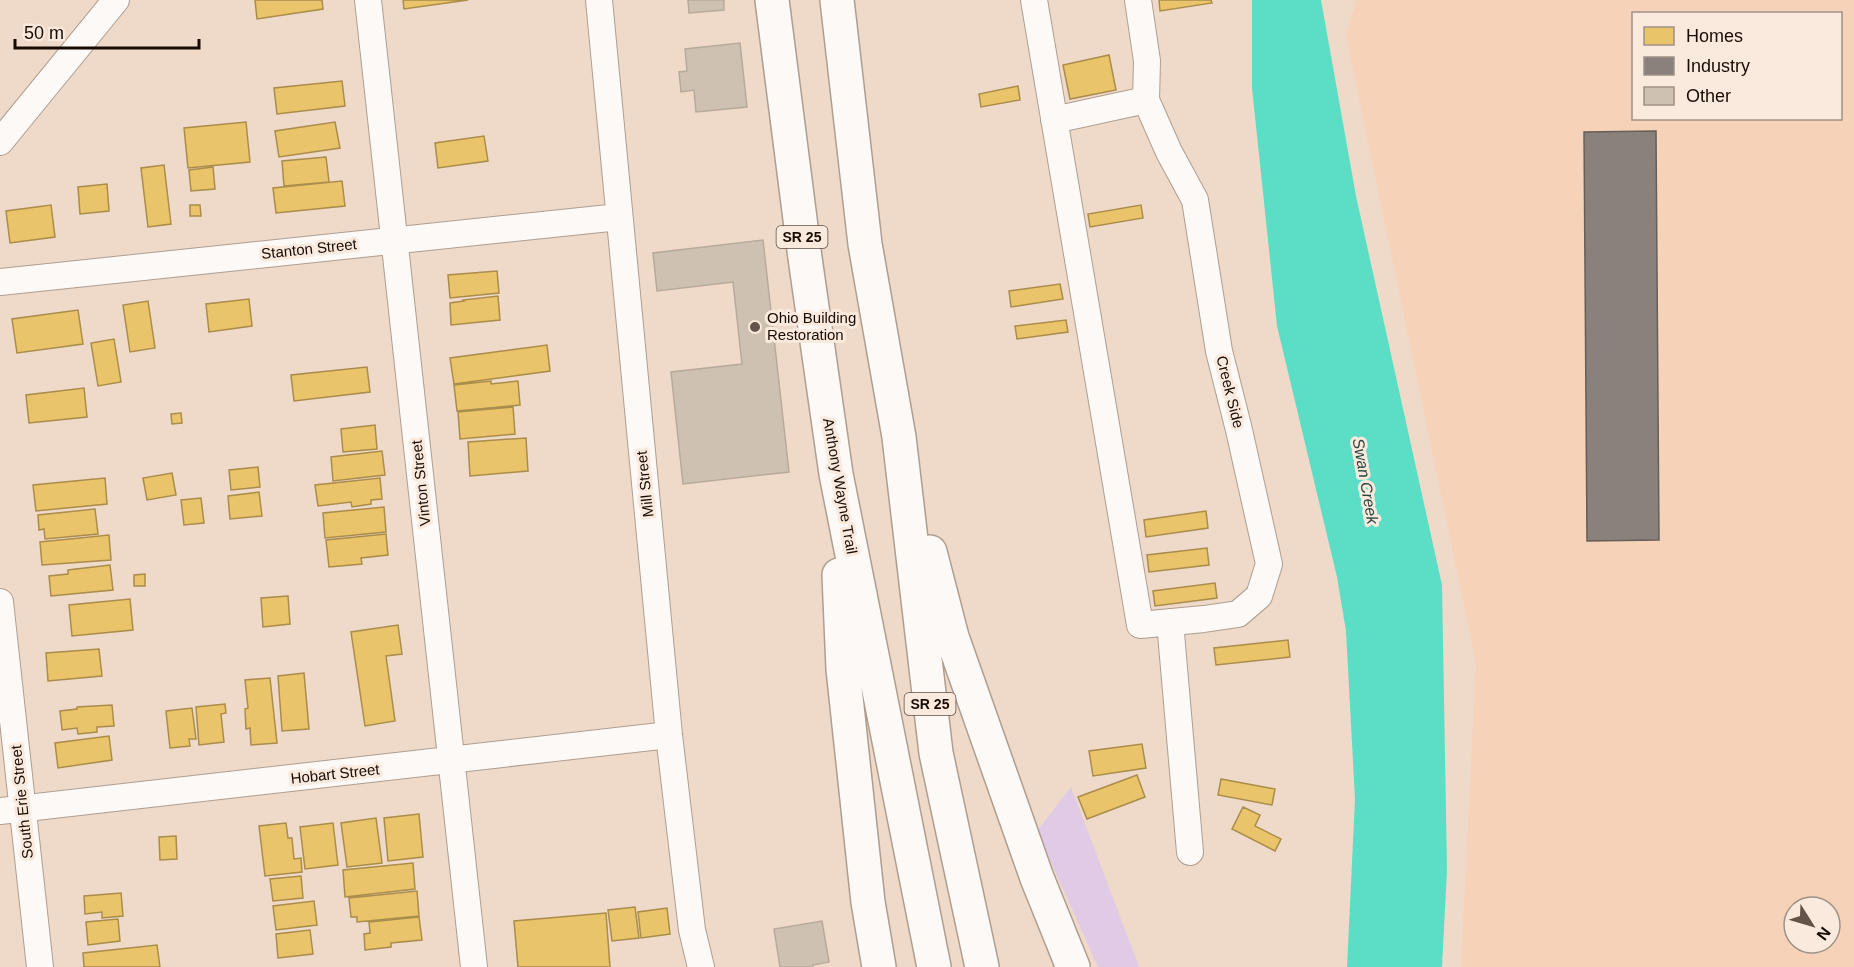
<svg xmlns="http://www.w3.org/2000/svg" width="1854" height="967" font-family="Arial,sans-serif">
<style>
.built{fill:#f6d3b8;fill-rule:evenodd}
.green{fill:#e0cae6}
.water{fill:#5cdec6}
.homes{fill:#e9c46a;stroke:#aa8c4b;stroke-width:1.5}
.industry{fill:#8a817c;stroke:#685e58;stroke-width:1.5}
.building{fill:#cfc1b1;stroke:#b8aa9b;stroke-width:1.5}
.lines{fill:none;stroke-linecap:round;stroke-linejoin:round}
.minor-casing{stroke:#af9e90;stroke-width:28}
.highway-casing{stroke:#af9e90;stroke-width:36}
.minor{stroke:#fdf9f7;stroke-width:26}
.highway{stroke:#fdf9f7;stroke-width:33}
.poi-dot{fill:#635348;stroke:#faeadd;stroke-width:2}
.labels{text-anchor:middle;stroke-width:6;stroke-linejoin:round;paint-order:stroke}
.shield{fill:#faeadd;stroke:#5c4e44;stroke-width:1.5}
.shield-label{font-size:14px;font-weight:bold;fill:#180b03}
.street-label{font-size:15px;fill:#180b03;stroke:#faeadd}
.poi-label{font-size:15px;fill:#180b03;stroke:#faeadd;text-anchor:start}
.water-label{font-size:16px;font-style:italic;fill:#2b4640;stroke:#faeadd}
</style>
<rect width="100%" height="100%" fill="#efd9c8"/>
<!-- built -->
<path class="built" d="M 1356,0 L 1854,0 L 1854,967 L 1461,967 L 1476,663 L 1346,36 ZM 1634,14 L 1840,14 L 1840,118 L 1634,118 ZM 1794,907 L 1830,907 L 1830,943 L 1794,943 Z"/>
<!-- green -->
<path class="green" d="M 1071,787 L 1139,967 L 1098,967 L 1037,831 Z"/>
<!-- water -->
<path class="water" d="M 1252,0 L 1321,0 L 1356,196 L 1442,585 L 1447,870 L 1442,967 L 1347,967 L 1355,799 L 1346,631 L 1337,577 L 1277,326 L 1252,88 Z"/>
<!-- homes -->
<path class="homes" d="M 255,0 L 322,0 L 323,9 L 257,19 Z
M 403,0 L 468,0 L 404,9 Z
M 1159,0 L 1211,0 L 1212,3 L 1160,11 Z
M 1109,55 L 1116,90 L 1070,99 L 1063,65 Z
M 342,81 L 345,106 L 277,114 L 274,88 Z
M 1018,86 L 1020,100 L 981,107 L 979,94 Z
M 246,122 L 250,162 L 188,168 L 184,128 Z
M 335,122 L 340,148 L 279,157 L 275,131 Z
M 484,136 L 488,161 L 438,168 L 435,143 Z
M 326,157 L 329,182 L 284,186 L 282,161 Z
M 164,165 L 171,224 L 148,227 L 141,168 Z
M 213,167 L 215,189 L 191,191 L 189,170 Z
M 342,181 L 345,206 L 276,213 L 273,188 Z
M 107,184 L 109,211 L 80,214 L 78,187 Z
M 51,205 L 55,237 L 10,243 L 6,211 Z
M 190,205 L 200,205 L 201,216 L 190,216 Z
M 1141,205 L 1143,218 L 1090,227 L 1088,214 Z
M 497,271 L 499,293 L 450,298 L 448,275 Z
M 1060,284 L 1063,299 L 1011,307 L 1009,291 Z
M 498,296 L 500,320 L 451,325 L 450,303 L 464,301 L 463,300 Z
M 249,299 L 252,326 L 209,332 L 206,304 Z
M 148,301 L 155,348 L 130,352 L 123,305 Z
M 78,310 L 83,344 L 17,353 L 12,319 Z
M 1066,320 L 1068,332 L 1017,339 L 1015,326 Z
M 114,339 L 121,382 L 98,386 L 91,343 Z
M 547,345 L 550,371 L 454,384 L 450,358 Z
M 367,367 L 370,392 L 294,401 L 291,375 Z
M 491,381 L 491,384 L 518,381 L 520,405 L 457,411 L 454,385 Z
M 84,388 L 87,417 L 29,423 L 26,395 Z
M 513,407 L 515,434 L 460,439 L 458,412 Z
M 181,413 L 182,423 L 172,424 L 171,414 Z
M 375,425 L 377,449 L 343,452 L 341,429 Z
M 526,438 L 528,471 L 470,476 L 468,442 Z
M 382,451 L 385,475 L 333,481 L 331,457 Z
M 258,467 L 260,487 L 231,490 L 229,470 Z
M 172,473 L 176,495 L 147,500 L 143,478 Z
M 105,478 L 107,504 L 36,511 L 33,485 Z
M 380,478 L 382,499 L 371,500 L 371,504 L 352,507 L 351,502 L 318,506 L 315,485 Z
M 259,492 L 262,516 L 230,519 L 228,496 Z
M 201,498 L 204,523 L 184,525 L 181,500 Z
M 384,507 L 386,532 L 325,538 L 323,513 Z
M 95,509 L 98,534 L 45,539 L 44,529 L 39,530 L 38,515 Z
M 1206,511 L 1208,528 L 1146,537 L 1144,520 Z
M 386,534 L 388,555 L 361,558 L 362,564 L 329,567 L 326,540 Z
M 109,535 L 111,560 L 42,565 L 40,542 Z
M 1207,548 L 1209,565 L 1149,572 L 1147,555 Z
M 110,565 L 113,590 L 51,596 L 49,576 L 68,574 L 68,570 Z
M 145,574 L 145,586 L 134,586 L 134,575 Z
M 1215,583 L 1217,598 L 1155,606 L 1153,591 Z
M 288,596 L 290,624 L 263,627 L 261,598 Z
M 130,599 L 133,630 L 72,636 L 69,605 Z
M 398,625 L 402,654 L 386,656 L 395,721 L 365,726 L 351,632 Z
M 1288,640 L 1290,657 L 1216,665 L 1214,648 Z
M 99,649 L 102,676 L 48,681 L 46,653 Z
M 304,673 L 309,729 L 282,731 L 278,676 Z
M 270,678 L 277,743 L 251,745 L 250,728 L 246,729 L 245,709 L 248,708 L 245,680 Z
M 225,704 L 226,713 L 221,714 L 224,742 L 199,745 L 196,707 Z
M 112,705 L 114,726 L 97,727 L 97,732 L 78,734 L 77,728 L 62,730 L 60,711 L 77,709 L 77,707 Z
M 192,708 L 196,739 L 189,739 L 190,746 L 170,748 L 166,711 Z
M 109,736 L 112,760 L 58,768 L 55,743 Z
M 1142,744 L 1146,768 L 1093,776 L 1089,751 Z
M 1137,775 L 1145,797 L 1087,819 L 1078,797 Z
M 1221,779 L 1275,789 L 1272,805 L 1218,795 Z
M 1243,807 L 1260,815 L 1255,826 L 1281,839 L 1275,851 L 1232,829 Z
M 419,814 L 423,857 L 388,861 L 384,818 Z
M 376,818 L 382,863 L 347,867 L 341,823 Z
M 286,823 L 288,838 L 292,838 L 294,859 L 301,858 L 302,872 L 265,876 L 259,826 Z
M 333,823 L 338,865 L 305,869 L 300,827 Z
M 176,836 L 177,859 L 160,860 L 159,837 Z
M 413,863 L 415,889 L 345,897 L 343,870 Z
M 301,876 L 303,898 L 273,901 L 270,879 Z
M 417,891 L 419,916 L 357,922 L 357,917 L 351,917 L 349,898 Z
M 121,893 L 123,916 L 102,918 L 102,912 L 85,914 L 84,896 Z
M 314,901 L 317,925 L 276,930 L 273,906 Z
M 635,907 L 639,938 L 612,941 L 608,910 Z
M 667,908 L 670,934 L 641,938 L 638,912 Z
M 606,913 L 610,967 L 518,967 L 514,921 Z
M 419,917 L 422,940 L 391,943 L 391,947 L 365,950 L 364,934 L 370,933 L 369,922 Z
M 118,919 L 120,941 L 88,945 L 86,922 Z
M 310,930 L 313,954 L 278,958 L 276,934 Z
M 157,945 L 160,967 L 84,967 L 83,953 Z"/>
<!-- industry -->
<path class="industry" d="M 1656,131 L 1659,540 L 1587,541 L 1584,132 Z"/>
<!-- building -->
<path class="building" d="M 688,0 L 724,0 L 724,10 L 689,13 Z
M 740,43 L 747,107 L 696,112 L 694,90 L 681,92 L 679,72 L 687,71 L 685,49 Z
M 763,240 L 789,472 L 683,484 L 671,372 L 742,364 L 733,282 L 657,291 L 653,253 Z
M 822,921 L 829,962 L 813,965 L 813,967 L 780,967 L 774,929 Z"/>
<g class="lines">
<defs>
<path id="minor" d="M 368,0 L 474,967
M 599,0 L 669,735 L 692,930 L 701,967
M 1034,0 L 1140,625 L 1204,619 L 1238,614 L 1259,596 L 1269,564 L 1239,430 L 1219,351 L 1195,200 L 1169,152 L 1146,100 L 1147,61 L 1138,0
M 1054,120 L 1146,100
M 0,142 L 116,0
M 0,282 L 619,217
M 0,602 L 40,967
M 1170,622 L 1190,852
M 0,811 L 669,735"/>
<path id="highway" d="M 772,0 L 805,258 L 836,474 L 934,967
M 837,0 L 865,244 L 899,437 L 936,753 L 982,967
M 930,552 L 952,637 L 1037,878 L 1073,967
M 839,575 L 843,669 L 868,902 L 879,967"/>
</defs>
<!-- minor casing -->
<use href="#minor" class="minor-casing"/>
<!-- highway casing -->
<use href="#highway" class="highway-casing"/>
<!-- minor -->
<use href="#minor" class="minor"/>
<!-- highway -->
<use href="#highway" class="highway"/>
</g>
<!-- markers -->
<circle class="poi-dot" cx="755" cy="327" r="6"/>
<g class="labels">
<!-- shield labels -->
<g class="shield">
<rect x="776.5" y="226" width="51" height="22" rx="4.5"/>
<rect x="904.5" y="693" width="51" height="22" rx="4.5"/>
</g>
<g class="shield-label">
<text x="802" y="242">SR 25</text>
<text x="930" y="709">SR 25</text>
</g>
<!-- street labels -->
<g class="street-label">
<text transform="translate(309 249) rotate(-6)" y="5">Stanton Street</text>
<text transform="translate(1230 392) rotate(76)" y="5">Creek Side</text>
<text transform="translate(421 483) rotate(-96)" y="5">Vinton Street</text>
<text transform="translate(645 484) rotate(-96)" y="5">Mill Street</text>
<text transform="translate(840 486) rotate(80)" y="5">Anthony Wayne Trail</text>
<text transform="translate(335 774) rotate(-6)" y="5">Hobart Street</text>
<text transform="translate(22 802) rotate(-96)" y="5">South Erie Street</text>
</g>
<!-- poi labels -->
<g class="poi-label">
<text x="767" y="323">Ohio Building<tspan x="767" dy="17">Restoration</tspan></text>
</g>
<!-- water labels -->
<g class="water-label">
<text transform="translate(1366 481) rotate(80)" y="6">Swan Creek</text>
</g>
</g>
<!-- legend -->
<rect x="1632" y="12" width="210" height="108" fill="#faeadd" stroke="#a09186" stroke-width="1.5"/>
<rect x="1644" y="27" width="30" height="18" fill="#e9c46a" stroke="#a09186" stroke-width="1.5"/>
<text x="1686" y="42" font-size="18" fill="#180b03">Homes</text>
<rect x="1644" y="57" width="30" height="18" fill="#8a817c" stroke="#a09186" stroke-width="1.5"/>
<text x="1686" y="72" font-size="18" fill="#180b03">Industry</text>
<rect x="1644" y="87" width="30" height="18" fill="#cfc1b1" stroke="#a09186" stroke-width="1.5"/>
<text x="1686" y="102" font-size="18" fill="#180b03">Other</text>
<!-- north arrow -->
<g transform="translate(1812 925) rotate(127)"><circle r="28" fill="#faeadd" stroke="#a09186" stroke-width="1.5"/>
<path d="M0-4.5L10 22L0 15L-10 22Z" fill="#635348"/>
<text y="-9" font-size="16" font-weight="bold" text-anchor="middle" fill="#180b03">N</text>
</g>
<!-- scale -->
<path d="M15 39v9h184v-9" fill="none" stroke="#180b03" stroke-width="3"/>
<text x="24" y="39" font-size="18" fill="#180b03" stroke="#faeadd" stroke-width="4.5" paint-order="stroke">50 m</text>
</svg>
